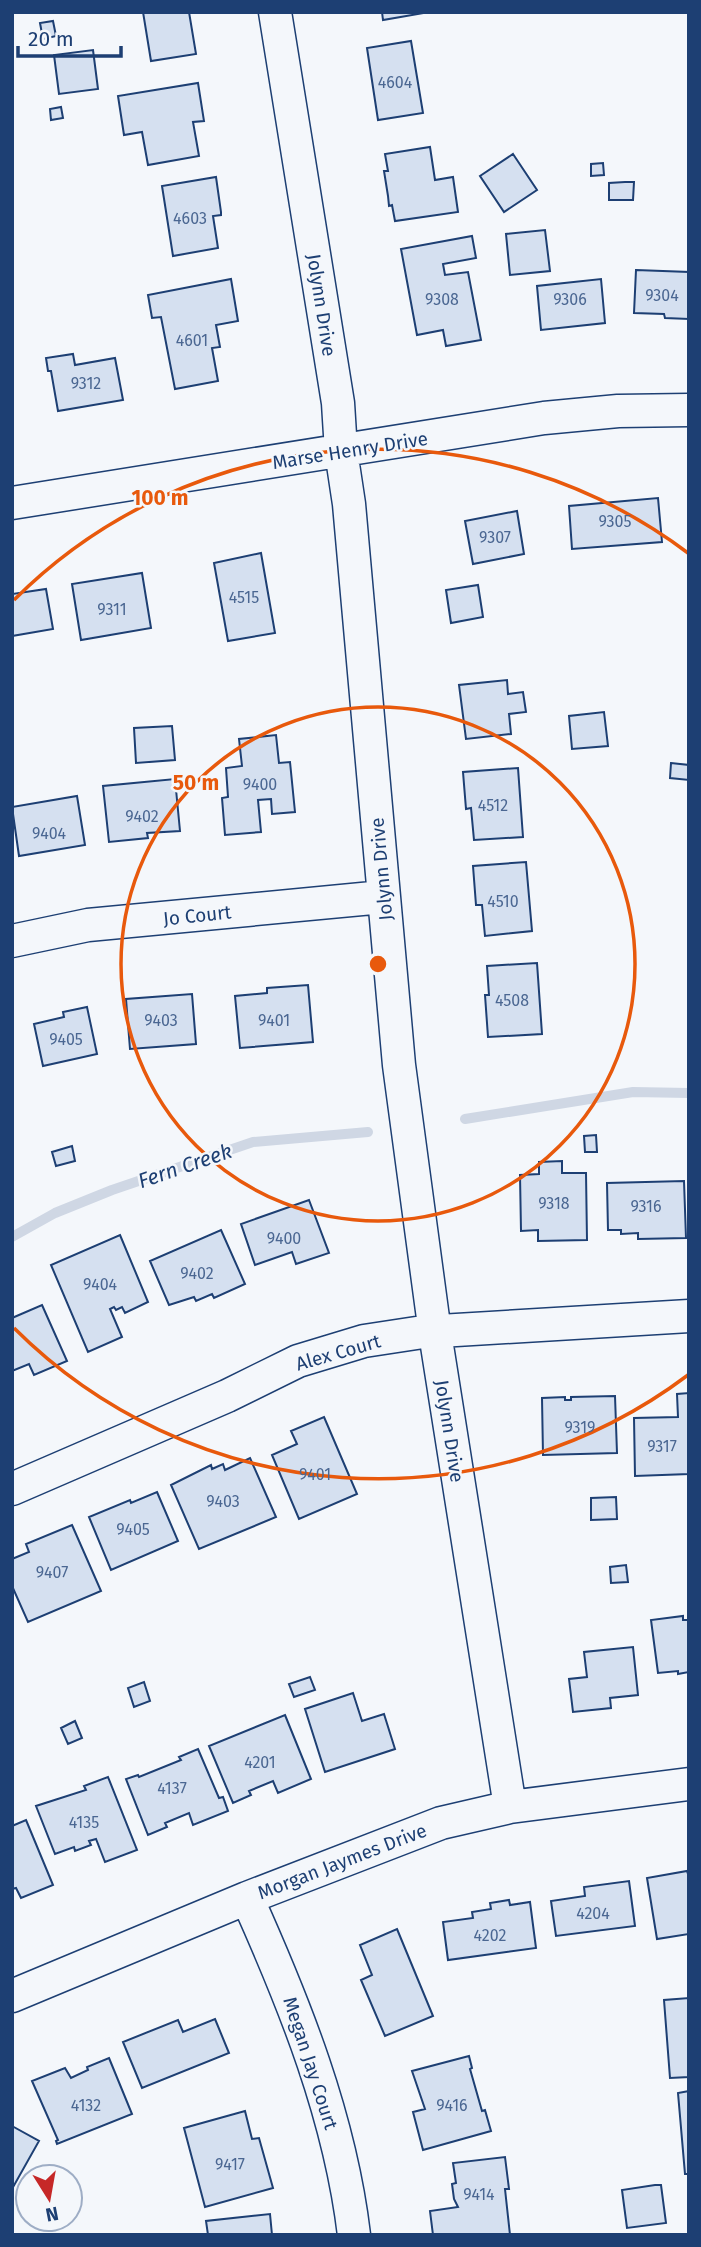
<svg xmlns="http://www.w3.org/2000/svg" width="701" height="2247" font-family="'Fira Sans',sans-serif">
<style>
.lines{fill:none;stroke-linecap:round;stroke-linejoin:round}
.stream{stroke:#cfd7e4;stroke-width:10}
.building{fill:#d5e0f0;stroke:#1d3f73;stroke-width:2}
.street-casing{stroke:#1d3f73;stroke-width:35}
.street{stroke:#f4f7fb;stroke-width:32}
.ring{fill:none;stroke:#e8590c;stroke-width:3.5}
.labels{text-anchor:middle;stroke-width:5;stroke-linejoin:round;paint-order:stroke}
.number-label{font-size:16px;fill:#4b6792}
.street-label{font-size:19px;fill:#1d3f73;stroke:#f4f7fb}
.water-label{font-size:21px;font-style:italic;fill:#1d3f73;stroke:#f4f7fb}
.centre{fill:#e8590c;stroke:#f4f7fb;stroke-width:3.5}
.ring-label{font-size:21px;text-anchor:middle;font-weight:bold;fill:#e8590c;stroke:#f4f7fb;stroke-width:5;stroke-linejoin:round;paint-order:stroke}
</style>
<rect width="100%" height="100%" fill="#f4f7fb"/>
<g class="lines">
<!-- stream -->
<path class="stream" d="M 465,1119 L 633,1092 L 689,1093
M 12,1237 L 55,1213 L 112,1190 L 253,1142 L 368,1132"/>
</g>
<!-- building -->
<path class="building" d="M 143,12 L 189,12 L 196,54 L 151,61 Z
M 382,12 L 424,12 L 424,13 L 383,20 Z
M 53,21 L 56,36 L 43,39 L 40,23 Z
M 411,41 L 423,113 L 378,120 L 367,48 Z
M 93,50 L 98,89 L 59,94 L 54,55 Z
M 198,83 L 204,121 L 193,122 L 199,156 L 148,165 L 142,132 L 124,135 L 118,96 Z
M 61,107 L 63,118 L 51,120 L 50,109 Z
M 430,147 L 435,180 L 453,177 L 458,212 L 395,221 L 392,205 L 389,206 L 388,196 L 384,171 L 388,171 L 385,154 Z
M 513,154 L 537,190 L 504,212 L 480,176 Z
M 603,163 L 604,175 L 591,176 L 591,164 Z
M 216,177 L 221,212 L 221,215 L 213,216 L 218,248 L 173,256 L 162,186 Z
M 625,182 L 634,182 L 633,200 L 609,200 L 609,183 Z
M 545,230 L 550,271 L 510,275 L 506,234 Z
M 472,236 L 476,258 L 443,264 L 445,275 L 468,272 L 481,340 L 446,346 L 443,330 L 417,335 L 401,249 Z
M 636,270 L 689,272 L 689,319 L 665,318 L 664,314 L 634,313 Z
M 231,279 L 238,321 L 216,325 L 220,347 L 212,348 L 218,381 L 175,389 L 161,317 L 152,318 L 148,295 Z
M 601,279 L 605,323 L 541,330 L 537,286 Z
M 73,354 L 75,365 L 115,358 L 123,400 L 58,411 L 51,371 L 48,371 L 46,358 Z
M 658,498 L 662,542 L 572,549 L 569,506 Z
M 517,511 L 524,554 L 473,564 L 465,521 Z
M 261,553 L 275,633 L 228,641 L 214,563 Z
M 142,573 L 151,628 L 81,640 L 72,584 Z
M 478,585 L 483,617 L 451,623 L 446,590 Z
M 46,589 L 53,629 L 12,636 L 12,594 Z
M 507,680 L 508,694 L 523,692 L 526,712 L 509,714 L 511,734 L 466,739 L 459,685 Z
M 604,712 L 608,746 L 572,749 L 569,716 Z
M 172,726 L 175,760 L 136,763 L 134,728 Z
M 276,735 L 279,763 L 290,762 L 295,812 L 272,814 L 271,799 L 258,800 L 261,832 L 225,835 L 222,798 L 228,797 L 226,768 L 242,766 L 239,739 Z
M 671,763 L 689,765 L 689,780 L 670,778 Z
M 518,768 L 523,837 L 474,840 L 471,808 L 466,809 L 463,772 Z
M 175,779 L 180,831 L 147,833 L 148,838 L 109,842 L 103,786 Z
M 77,796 L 85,845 L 19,856 L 12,807 Z
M 526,862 L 532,931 L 485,936 L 482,905 L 476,905 L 473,866 Z
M 537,963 L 542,1034 L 488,1037 L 485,995 L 489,995 L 487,966 Z
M 308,985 L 313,1042 L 240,1048 L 235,996 L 267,993 L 267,988 Z
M 192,994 L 196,1044 L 130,1049 L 126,999 Z
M 87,1007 L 97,1054 L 43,1066 L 34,1024 L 64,1017 L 63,1012 Z
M 596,1135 L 597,1152 L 585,1152 L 584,1136 Z
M 72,1146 L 75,1161 L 56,1166 L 52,1152 Z
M 562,1161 L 562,1173 L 586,1173 L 587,1240 L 538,1241 L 538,1230 L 521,1231 L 520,1175 L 539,1174 L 539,1162 Z
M 684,1181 L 686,1238 L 638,1239 L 638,1233 L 621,1234 L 621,1230 L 608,1230 L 607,1183 Z
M 309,1200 L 329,1253 L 296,1264 L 292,1252 L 255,1265 L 241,1224 Z
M 221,1230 L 245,1284 L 214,1298 L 212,1294 L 196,1301 L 194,1297 L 169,1305 L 150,1261 Z
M 120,1235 L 148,1302 L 125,1313 L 122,1307 L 116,1310 L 114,1307 L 110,1309 L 122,1337 L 88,1352 L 51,1265 Z
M 42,1305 L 67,1361 L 34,1375 L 29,1364 L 12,1371 L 12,1318 Z
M 689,1393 L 689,1474 L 635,1476 L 634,1418 L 678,1417 L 677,1394 Z
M 615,1396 L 617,1453 L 543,1455 L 542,1398 L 565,1397 L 565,1400 L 571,1400 L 571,1397 Z
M 324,1417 L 357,1494 L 299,1519 L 272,1455 L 297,1444 L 291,1431 Z
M 250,1458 L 276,1517 L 199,1549 L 171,1485 L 211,1465 L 212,1469 L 223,1464 L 225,1470 Z
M 157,1492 L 178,1541 L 111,1570 L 89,1517 L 130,1500 L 131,1503 Z
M 616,1497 L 617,1519 L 591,1520 L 591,1498 Z
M 72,1525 L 101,1591 L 28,1622 L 12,1586 L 12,1559 L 29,1552 L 26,1544 Z
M 626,1565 L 628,1582 L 611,1583 L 610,1567 Z
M 683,1616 L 683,1620 L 689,1620 L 689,1672 L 678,1674 L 678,1671 L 658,1673 L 651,1620 Z
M 633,1647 L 638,1695 L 610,1698 L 611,1708 L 573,1712 L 569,1679 L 587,1677 L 584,1652 Z
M 310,1677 L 315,1690 L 294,1697 L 289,1684 Z
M 144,1682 L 150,1701 L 134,1707 L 128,1688 Z
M 353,1693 L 362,1721 L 384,1714 L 395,1749 L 325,1772 L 305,1709 Z
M 285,1715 L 311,1779 L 278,1793 L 273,1781 L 249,1791 L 251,1795 L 233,1803 L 209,1746 Z
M 75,1721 L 82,1738 L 68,1744 L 61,1728 Z
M 198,1749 L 219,1798 L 223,1797 L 228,1811 L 193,1825 L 189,1813 L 165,1823 L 167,1827 L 148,1835 L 126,1779 L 138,1775 L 139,1777 L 181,1760 L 179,1757 Z
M 108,1777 L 137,1850 L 105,1862 L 96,1839 L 89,1841 L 91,1845 L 75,1851 L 74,1847 L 55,1854 L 36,1806 L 86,1790 L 84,1786 Z
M 26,1820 L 53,1885 L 21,1898 L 16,1888 L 12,1889 L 12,1826 Z
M 687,1871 L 689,1877 L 689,1934 L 657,1939 L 647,1878 Z
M 629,1881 L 635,1926 L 556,1936 L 551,1901 L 585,1896 L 584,1887 Z
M 509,1900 L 510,1905 L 530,1902 L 536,1948 L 448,1960 L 443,1922 L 473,1918 L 472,1912 L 491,1909 L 490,1903 Z
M 397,1929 L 433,2016 L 385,2036 L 361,1980 L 372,1975 L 360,1945 Z
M 689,1998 L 689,2077 L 670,2078 L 664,2000 Z
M 215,2019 L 229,2053 L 142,2088 L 123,2042 L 178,2020 L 183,2032 Z
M 469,2056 L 472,2068 L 470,2069 L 482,2111 L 485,2110 L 491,2131 L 423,2150 L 413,2112 L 425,2109 L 412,2071 Z
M 109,2058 L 132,2114 L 57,2144 L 56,2141 L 58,2140 L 32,2081 L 65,2068 L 71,2078 L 88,2070 L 87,2067 Z
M 689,2091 L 689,2174 L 685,2174 L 678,2093 Z
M 245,2111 L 252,2139 L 259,2138 L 273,2188 L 205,2207 L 184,2128 Z
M 12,2126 L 39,2141 L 12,2189 Z
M 505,2157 L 509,2189 L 505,2189 L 510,2235 L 433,2235 L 430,2211 L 458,2207 L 454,2199 L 452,2184 L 456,2183 L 453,2163 Z
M 655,2185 L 661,2185 L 666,2223 L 627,2228 L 622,2190 Z
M 270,2214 L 272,2235 L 208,2235 L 206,2221 Z"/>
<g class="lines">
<defs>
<path id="street" d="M 275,12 L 338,403 L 341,451 L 349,504 L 399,1065 L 435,1333 L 510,1807
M 12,503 L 544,418 L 618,411 L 689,410
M 12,941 L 88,925 L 383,897
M 12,1489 L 227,1396 L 298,1361 L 364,1341 L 423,1332 L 689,1316
M 247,1898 C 295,2005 340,2117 354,2235
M 12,1996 L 247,1898 L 441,1823 L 510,1807 L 689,1784"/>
</defs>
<!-- street casing -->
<use href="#street" class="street-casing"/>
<!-- street -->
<use href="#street" class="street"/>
</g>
<!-- distance rings -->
<g class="ring">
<circle cx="378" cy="964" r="257"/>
<path d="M688 1375A515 515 0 0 1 14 1328M14 600A515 515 0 0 1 688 553"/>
</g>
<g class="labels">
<!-- number labels -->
<g class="number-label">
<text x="395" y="88">4604</text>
<text x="190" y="224">4603</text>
<text x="662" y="301">9304</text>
<text x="442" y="305">9308</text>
<text x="570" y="305">9306</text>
<text x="192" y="346">4601</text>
<text x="86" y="389">9312</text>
<text x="615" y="527">9305</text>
<text x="495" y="543">9307</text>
<text x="244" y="603">4515</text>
<text x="112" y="615">9311</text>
<text x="260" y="790">9400</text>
<text x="493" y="811">4512</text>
<text x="142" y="822">9402</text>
<text x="49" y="839">9404</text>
<text x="503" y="907">4510</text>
<text x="512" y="1006">4508</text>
<text x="161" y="1026">9403</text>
<text x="274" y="1026">9401</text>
<text x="66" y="1045">9405</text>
<text x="554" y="1209">9318</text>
<text x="646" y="1212">9316</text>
<text x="284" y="1244">9400</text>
<text x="197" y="1279">9402</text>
<text x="100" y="1290">9404</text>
<text x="580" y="1433">9319</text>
<text x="662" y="1452">9317</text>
<text x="315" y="1480">9401</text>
<text x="223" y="1507">9403</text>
<text x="133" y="1535">9405</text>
<text x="52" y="1578">9407</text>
<text x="260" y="1768">4201</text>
<text x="172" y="1794">4137</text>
<text x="84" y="1828">4135</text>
<text x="593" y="1919">4204</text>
<text x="490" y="1941">4202</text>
<text x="86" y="2111">4132</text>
<text x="452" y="2111">9416</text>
<text x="230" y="2170">9417</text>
<text x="479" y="2200">9414</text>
</g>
<!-- street labels -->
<g class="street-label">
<text transform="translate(322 305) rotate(81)" y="7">Jolynn Drive</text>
<text transform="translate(350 450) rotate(-9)" y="7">Marse Henry Drive</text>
<text transform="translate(381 869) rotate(-95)" y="7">Jolynn Drive</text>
<text transform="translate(197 915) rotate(-6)" y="7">Jo Court</text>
<text transform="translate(338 1352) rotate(-16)" y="7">Alex Court</text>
<text transform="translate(450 1431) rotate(81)" y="7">Jolynn Drive</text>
<text transform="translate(342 1861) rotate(-21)" y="7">Morgan Jaymes Drive</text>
<text transform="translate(311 2063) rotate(72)" y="7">Megan Jay Court</text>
</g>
<!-- water labels -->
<g class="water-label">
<text transform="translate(185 1166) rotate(-19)" y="7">Fern Creek</text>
</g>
</g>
<circle cx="378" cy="964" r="10" class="centre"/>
<g class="ring-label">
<text x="160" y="505">100 m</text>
<text x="196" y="790">50 m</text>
</g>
<!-- border -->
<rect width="701" height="2247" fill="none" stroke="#1d3f73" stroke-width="28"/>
<!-- north arrow -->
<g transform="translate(49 2198) rotate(169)"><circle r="33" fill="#f4f7fb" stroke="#9eadc5" stroke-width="2"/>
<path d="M0-5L12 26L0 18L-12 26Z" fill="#c62828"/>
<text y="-10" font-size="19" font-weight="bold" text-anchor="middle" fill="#1d3f73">N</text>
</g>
<!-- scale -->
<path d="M18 46v10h103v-10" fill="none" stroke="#1d3f73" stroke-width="3.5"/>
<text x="28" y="46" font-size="21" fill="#1d3f73" stroke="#f4f7fb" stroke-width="5" paint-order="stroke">20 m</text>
</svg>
